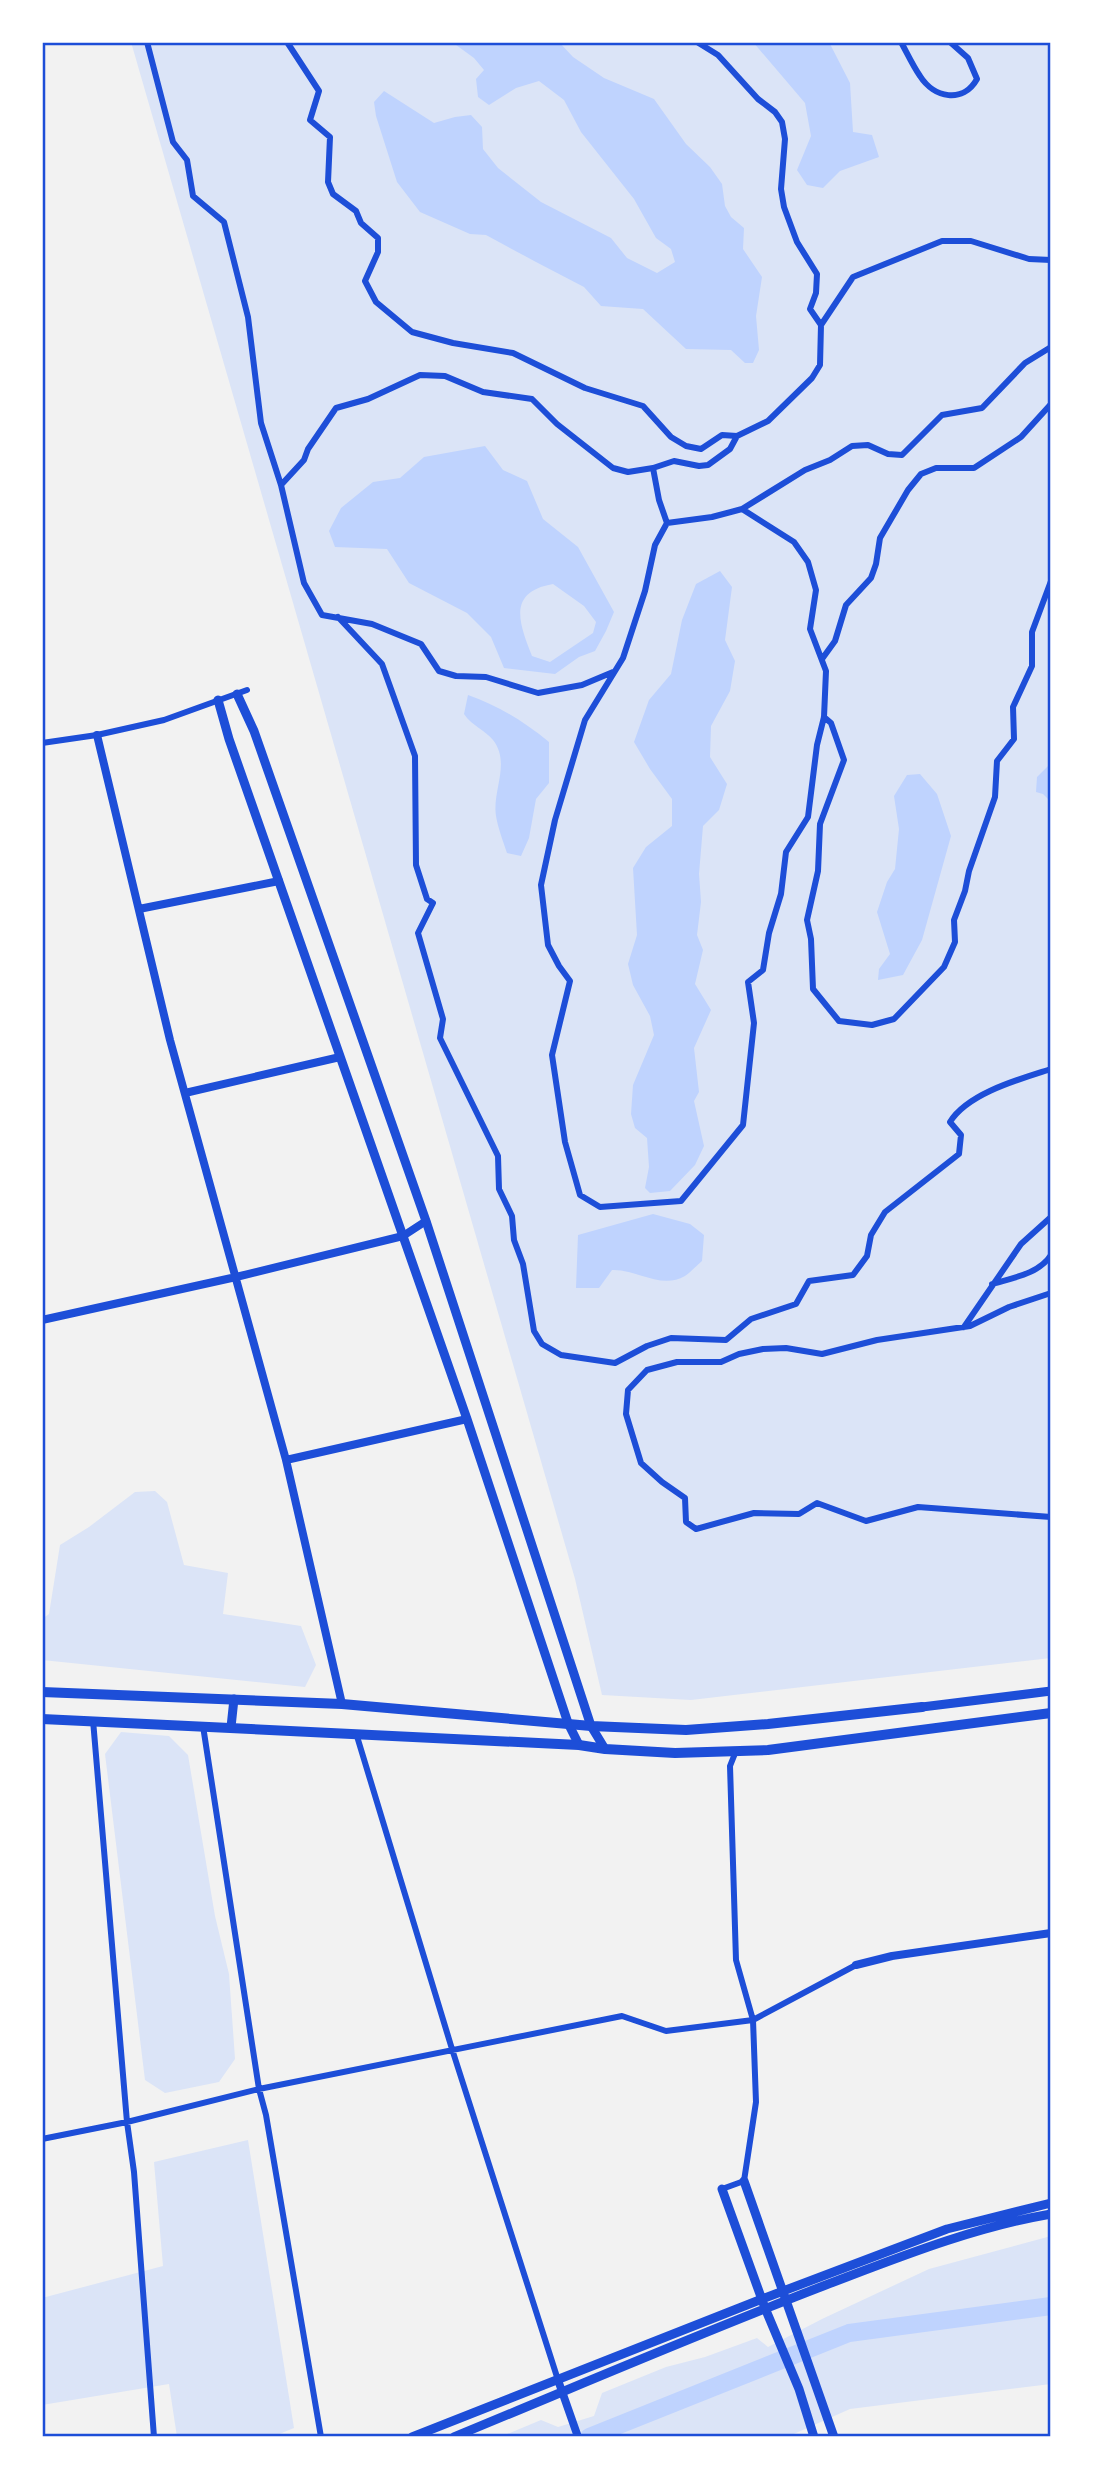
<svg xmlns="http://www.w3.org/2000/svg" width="1093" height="2479" font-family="'Alegreya Sans',sans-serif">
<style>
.green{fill:#dbe4f7}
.water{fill:#bfd3fe;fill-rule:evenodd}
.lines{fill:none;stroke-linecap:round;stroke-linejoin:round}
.river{stroke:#bfd3fe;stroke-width:18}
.minor{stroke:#1d4ed8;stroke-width:6}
.tertiary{stroke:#1d4ed8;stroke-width:8}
.secondary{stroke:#1d4ed8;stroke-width:9}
.primary{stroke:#1d4ed8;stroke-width:10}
.neatline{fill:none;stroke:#1d4ed8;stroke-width:2.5}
</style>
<rect width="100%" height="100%" fill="#f2f2f2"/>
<!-- green -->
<path class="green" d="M 131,42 L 1051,42 L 1051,1658 L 691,1700 L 602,1695 L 575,1579 Z
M 155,1491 L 167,1502 L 184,1565 L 228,1573 L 223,1614 L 301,1626 L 316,1665 L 305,1687 L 42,1660 L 42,1619 L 49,1614 L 60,1545 L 89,1527 L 135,1492 Z
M 121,1732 L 169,1736 L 188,1755 L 215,1916 L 229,1974 L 235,2059 L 219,2082 L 165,2093 L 145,2080 L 105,1754 Z
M 248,2140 L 294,2428 L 272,2437 L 177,2437 L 169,2384 L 42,2405 L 42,2298 L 163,2266 L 154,2162 Z
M 1051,2236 L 1051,2384 L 850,2409 L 787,2437 L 500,2437 L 541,2420 L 558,2427 L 594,2416 L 602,2393 L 666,2367 L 705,2357 L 757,2338 L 768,2347 L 822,2319 L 929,2269 Z"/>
<!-- water -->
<path class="water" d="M 452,42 L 559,42 L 573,57 L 604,78 L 654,99 L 686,144 L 710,167 L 722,184 L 725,206 L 731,217 L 744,228 L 743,249 L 762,277 L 756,316 L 759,350 L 753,363 L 745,363 L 731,350 L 686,349 L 643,309 L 601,306 L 584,287 L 536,262 L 486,235 L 470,234 L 420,212 L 397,182 L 376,116 L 374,102 L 384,91 L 434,123 L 455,117 L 471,115 L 482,127 L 483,149 L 498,168 L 541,202 L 611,238 L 627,258 L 657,273 L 675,262 L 671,249 L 656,238 L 634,199 L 581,132 L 564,100 L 539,81 L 516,88 L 489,105 L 478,97 L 476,79 L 484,70 L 474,58 Z
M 753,42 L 829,42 L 850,83 L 853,132 L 872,135 L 879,157 L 840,171 L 823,188 L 807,185 L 797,170 L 811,136 L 805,103 Z
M 485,446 L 503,470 L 527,481 L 543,519 L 578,547 L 614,612 L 606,631 L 595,651 L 579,657 L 555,674 L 504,668 L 491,637 L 467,613 L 409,583 L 387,549 L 335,547 L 329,531 L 341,508 L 373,482 L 400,478 L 424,457 ZM 553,584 L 584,606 L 596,622 L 593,633 L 550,662 L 532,656 C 519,623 507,592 553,584 Z
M 720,571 L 732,587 L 725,640 L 735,661 L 730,691 L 711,726 L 710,757 L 727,784 L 719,810 L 703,826 L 699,874 L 701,902 L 697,935 L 703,950 L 695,984 L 711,1010 L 694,1048 L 699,1092 L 694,1101 L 704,1146 L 695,1165 L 670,1191 L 650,1193 L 645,1188 L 649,1167 L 647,1138 L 635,1128 L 631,1114 L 633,1085 L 654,1035 L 650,1016 L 633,985 L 628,964 L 637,935 L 633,868 L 646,847 L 672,826 L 672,799 L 650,769 L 634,742 L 649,700 L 671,674 L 682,620 L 696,584 Z
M 1051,687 L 1051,802 L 1043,794 L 1036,792 L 1037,777 L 1048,766 L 1048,694 Z
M 468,695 C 499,706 523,721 549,742 L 549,783 L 536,799 L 529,838 L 521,856 L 507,853 C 503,841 498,828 496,816 C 492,791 511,763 493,740 C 485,730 472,726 464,714 Z
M 920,774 L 937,794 L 951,836 L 922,940 L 903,975 L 878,980 L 879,969 L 890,954 L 877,912 L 887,882 L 895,869 L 899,829 L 894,796 L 907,775 Z
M 653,1214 L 690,1224 L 704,1235 L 702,1261 C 697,1265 691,1272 685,1276 C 661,1290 637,1269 612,1270 L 599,1288 L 576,1288 L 578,1235 Z"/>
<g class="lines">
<!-- river -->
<path class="river" d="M 589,2437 L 849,2333 L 1051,2306"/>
<!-- minor -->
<path class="minor" d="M 147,42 L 173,142 L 187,160 L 193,196 L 224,222 L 248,317 L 261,423 L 281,485
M 287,42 L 319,91 L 310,120 L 330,137 L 328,182 L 333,194 L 356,211 L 361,223 L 378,238 L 378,252 L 365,281 L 376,302 L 412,332 L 453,343 L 513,353 L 585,388 L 643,406 L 671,437 L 686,446 L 701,449 L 722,435 L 737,436 L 768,421 L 812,378 L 820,365 L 821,325 L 853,277 L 942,241 L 971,241 L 1029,259 L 1051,260
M 697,42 L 718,55 L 758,99 L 775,112 L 782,122 L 785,139 L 781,189 L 784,207 L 797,242 L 817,274 L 816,293 L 810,309 L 821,325
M 901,42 C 907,53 913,66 920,76 C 934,98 963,104 977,79 L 968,58 L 950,42
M 653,468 L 674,461 L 699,466 L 708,465 L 730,449 L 737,436
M 667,523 L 712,517 L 742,509 L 805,470 L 830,460 L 852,446 L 868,445 L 888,454 L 902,455 L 942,415 L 982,408 L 1025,363 L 1051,347
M 338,617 L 382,664 L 415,756 L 416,865 L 427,899 L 433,903 L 418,933 L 443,1019 L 440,1038 L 498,1156 L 499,1189 L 512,1216 L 514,1240 L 523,1264 L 534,1331 L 542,1344 L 561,1355 L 615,1363 L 647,1346 L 671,1338 L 726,1340 L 751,1319 L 796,1304 L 809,1281 L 853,1275 L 867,1256 L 871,1235 L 885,1212 L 959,1154 L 961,1135 L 950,1122 C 968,1093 1020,1079 1051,1069
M 822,659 L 835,641 L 846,605 L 871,578 L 876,564 L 880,538 L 908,490 L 921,474 L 936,468 L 974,468 L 1021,437 L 1051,404
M 613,672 L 582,685 L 538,693 L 486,677 L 456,676 L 439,671 L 421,644 L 372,624 L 322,615 L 304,583 L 281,485 L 304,460 L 308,449 L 336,408 L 368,399 L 420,375 L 445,376 L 483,392 L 532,399 L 557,424 L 613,468 L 628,472 L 653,468 L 659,500 L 667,523 L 655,545 L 645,591 L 623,658 L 585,720 L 555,820 L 541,885 L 548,945 L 559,966 L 570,981 L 552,1055 L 565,1142 L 580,1195 L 600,1207 L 681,1201 L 743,1125 L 754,1023 L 748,982 L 763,970 L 769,933 L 781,894 L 786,852 L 808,817 L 817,745 L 824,717 L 826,671 L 810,629 L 816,590 L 808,562 L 794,542 L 742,509
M 824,717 L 831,723 L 844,760 L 820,824 L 818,871 L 807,920 L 811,939 L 813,989 L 839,1021 L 872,1025 L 894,1019 L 944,967 L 955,942 L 954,920 L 965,891 L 969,871 L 995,797 L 997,761 L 1014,739 L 1013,707 L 1032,666 L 1032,632 L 1051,581
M 42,743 L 97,735 L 164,720 L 247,690
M 992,1284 C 1012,1278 1039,1274 1051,1255
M 1051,1293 L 1009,1307 L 970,1326 L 877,1340 L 822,1354 L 786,1348 L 763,1349 L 739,1354 L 721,1362 L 677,1362 L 647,1370 L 628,1390 L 626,1414 L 641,1463 L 662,1482 L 685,1498 L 686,1522 L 696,1529 L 754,1513 L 799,1514 L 817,1503 L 866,1521 L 918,1507 L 1051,1517
M 964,1327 L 1021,1244 L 1051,1217
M 93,1720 L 127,2122 L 134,2172 L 154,2437
M 203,1726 L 259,2089 L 266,2115 L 321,2437
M 356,1733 L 452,2049 L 558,2380
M 42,2139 L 127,2122 L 259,2089 L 622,2016 L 666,2031 L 753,2020 L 856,1965
M 722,2189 L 744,2181 L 756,2102 L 753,2020 L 736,1960 L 730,1766 L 736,1751"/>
<!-- tertiary -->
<path class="tertiary" d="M 97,735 L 170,1040 L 286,1460 L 342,1704
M 139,909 L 279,881
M 185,1093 L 340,1057
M 42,1320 L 236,1277 L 403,1236 L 426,1221
M 286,1460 L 467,1419
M 856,1965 L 892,1956 L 1051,1933
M 558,2380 L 578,2437"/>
<!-- secondary -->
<path class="secondary" d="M 237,694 L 254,731 L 426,1221 L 591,1726 L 605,1749
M 218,700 L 229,739 L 467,1419 L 568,1723 L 579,1745
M 922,1707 L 1051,1691
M 231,1727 L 234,1699
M 744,2181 L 834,2437
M 722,2189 L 765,2308 L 799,2389 L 814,2437
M 412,2437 L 762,2299 L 947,2229 L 1051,2203
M 454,2437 C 575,2387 696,2335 818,2288 C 895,2259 970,2228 1051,2214"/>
<!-- primary -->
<path class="primary" d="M 42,1692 L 342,1704 L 591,1726 L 686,1730 L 768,1724 L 922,1707
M 42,1719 L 579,1745 L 605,1749 L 675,1753 L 768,1750 L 1051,1713"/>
</g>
<!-- border -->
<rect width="1093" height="2479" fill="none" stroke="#ffffff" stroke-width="88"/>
<rect x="44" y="44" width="1005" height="2391" class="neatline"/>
</svg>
